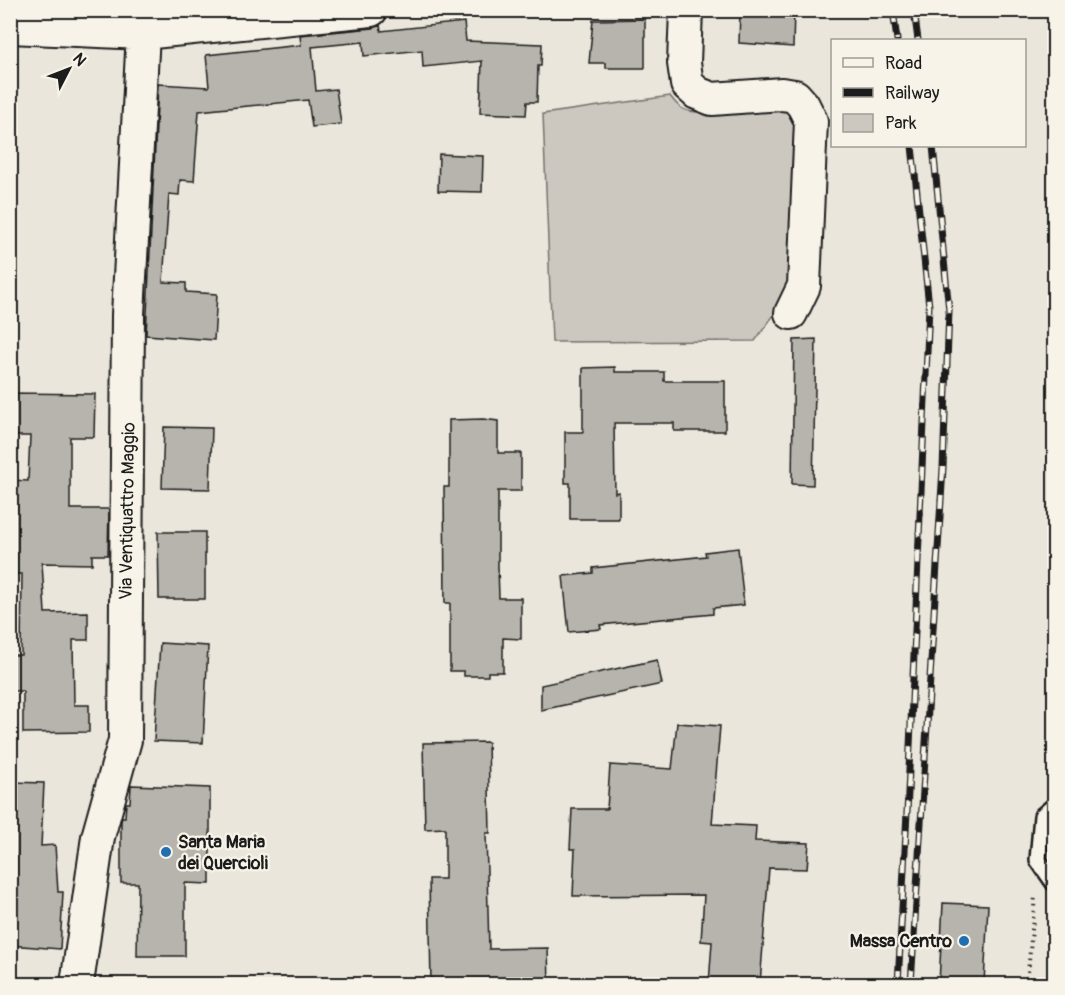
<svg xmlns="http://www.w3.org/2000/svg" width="1065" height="995" font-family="Pangolin,sans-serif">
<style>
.green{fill:#ccc8c0;stroke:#74726e;stroke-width:1.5}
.building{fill:#b6b4ac;stroke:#1c1c1c;stroke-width:1.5}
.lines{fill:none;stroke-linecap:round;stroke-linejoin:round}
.service-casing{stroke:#1c1c1c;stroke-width:20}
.minor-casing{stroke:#1c1c1c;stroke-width:36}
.path{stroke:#1c1c1c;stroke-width:4;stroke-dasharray:1.5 4.5;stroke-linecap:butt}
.service{stroke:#f7f3e8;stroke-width:15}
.minor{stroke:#f7f3e8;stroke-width:32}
.rail-casing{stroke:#1c1c1c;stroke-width:7}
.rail{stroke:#f7f3e8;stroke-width:4.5;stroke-dasharray:14;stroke-linecap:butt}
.poi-dot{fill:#1f6fb2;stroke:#f7f3e8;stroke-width:2}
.labels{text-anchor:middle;stroke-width:4.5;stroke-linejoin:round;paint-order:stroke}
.street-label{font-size:18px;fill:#1c1c1c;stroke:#f7f3e8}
.poi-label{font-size:18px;font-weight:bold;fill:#1c1c1c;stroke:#f7f3e8;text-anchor:start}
</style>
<rect width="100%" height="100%" fill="#eae6dc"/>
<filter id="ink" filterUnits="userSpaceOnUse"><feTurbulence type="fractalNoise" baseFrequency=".0167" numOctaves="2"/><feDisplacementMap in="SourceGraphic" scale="12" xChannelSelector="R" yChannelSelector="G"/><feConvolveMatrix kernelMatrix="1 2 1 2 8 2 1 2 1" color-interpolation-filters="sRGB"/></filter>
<g filter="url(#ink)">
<!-- green -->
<path class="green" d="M 670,96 C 673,100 676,104 680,107 C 696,120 762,107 783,105 L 796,114 L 791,291 L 755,341 L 552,342 L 543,114 Z"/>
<!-- building -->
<path class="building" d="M 740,10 L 794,10 L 793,47 L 739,43 Z
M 645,19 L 645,68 L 606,68 L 606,63 L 589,63 L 593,20 Z
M 464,22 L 466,41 L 542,44 L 541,66 L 538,66 L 537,102 L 527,102 L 526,115 L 480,113 L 482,61 L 423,67 L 422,50 L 364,56 L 363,42 L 312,47 L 316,91 L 336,89 L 341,124 L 312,127 L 308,100 L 199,111 L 194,181 L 180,180 L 179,195 L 169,194 L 163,282 L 186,283 L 186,292 L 217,294 L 214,340 L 146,335 L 158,84 L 209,87 L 206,55 L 301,45 L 300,35 L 373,28 L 380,25 L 381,31 Z
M 439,154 L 483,156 L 482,192 L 438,191 Z
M 816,339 L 813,485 L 792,484 L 794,340 Z
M 615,367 L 615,372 L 664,372 L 664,381 L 725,381 L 725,431 L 674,431 L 674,423 L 614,423 L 615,493 L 619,492 L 619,519 L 570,519 L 570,483 L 565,483 L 565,432 L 583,432 L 583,368 Z
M 10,393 L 95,394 L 94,437 L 70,437 L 70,509 L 109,509 L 108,555 L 92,555 L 92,564 L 42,563 L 45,613 L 88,612 L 88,640 L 73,640 L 74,705 L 89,705 L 89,732 L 23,733 L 23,691 L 10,691 L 10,655 L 21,655 L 22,574 L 10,574 L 10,480 L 28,481 L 30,436 L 10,436 Z
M 483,419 L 498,421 L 498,453 L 521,453 L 521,491 L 498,491 L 498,566 L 499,598 L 521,598 L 521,639 L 503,638 L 503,672 L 488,672 L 488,676 L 464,676 L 464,671 L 450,671 L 450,603 L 445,603 L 444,487 L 449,487 L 449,420 Z
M 164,427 L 212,428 L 210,489 L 162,488 Z
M 158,532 L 205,532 L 205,599 L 159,599 Z
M 738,548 L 744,605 L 713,608 L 713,614 L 600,625 L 601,629 L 569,632 L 563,576 L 593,573 L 593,568 L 706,556 L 705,552 Z
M 160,643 L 208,646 L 203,743 L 154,741 Z
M 657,660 L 662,684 L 541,710 L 541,685 Z
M 677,723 L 720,726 L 712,824 L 756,826 L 755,841 L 809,843 L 807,869 L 769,868 L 760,984 L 709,984 L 712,942 L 701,941 L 704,895 L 573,896 L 575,849 L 570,849 L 572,809 L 607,809 L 610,765 L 672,769 Z
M 488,742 L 490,833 L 486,833 L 489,949 L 548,948 L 549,984 L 431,984 L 429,879 L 445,879 L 445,828 L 425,829 L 423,743 Z
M 10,782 L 44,783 L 41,846 L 55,845 L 58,892 L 63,892 L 60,949 L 10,945 Z
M 131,785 L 210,788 L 210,884 L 185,883 L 185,956 L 137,956 L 138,883 L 121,883 L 121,821 L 122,817 L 125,817 L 126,803 L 130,803 Z
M 943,903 L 988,905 L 984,984 L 939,984 Z"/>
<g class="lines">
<defs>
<path id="service" d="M 1054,806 L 1042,816 L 1038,860 L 1054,883"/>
<path id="minor" d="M 686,10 L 684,63 L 687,84 L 697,93 L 712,99 L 782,94 L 795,96 L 803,105 L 811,121 L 804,286 L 791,313
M 10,27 L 143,33 L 371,10
M 77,984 L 98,837 L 125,740 L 128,315 L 143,33"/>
</defs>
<!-- service casing -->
<use href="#service" class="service-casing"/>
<!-- minor casing -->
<use href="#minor" class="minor-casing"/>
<!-- path -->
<path class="path" d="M 1027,984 L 1035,896"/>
<!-- service -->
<use href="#service" class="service"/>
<!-- minor -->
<use href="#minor" class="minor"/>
<defs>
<path id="rail" d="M 893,10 L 897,40
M 914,10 L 918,40
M 898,984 L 908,793 L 929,306 L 912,146
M 911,984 L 943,468 L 949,311 L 933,146"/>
</defs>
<!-- rail casing -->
<use href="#rail" class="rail-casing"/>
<!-- rail -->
<use href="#rail" class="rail"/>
</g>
</g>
<!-- markers -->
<g class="poi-dot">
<circle cx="166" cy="852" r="6"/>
<circle cx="964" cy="941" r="6"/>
</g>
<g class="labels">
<!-- street labels -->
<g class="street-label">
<text transform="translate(127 511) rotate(-89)" y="6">Via Ventiquattro Maggio</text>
</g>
<!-- poi labels -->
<g class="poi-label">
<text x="178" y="848">Santa Maria<tspan x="178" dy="21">dei Quercioli</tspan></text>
<text x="952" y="947" text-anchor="end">Massa Centro</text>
</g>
</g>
<!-- margin -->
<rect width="1065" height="995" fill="none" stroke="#f7f3e8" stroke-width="36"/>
<rect x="18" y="18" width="1029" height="959" fill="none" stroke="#1c1c1c" stroke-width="2" filter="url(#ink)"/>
<!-- legend -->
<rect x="831" y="39" width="195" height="108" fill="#f7f3e8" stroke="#9f9d96" stroke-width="1.5"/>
<rect x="843" y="58" width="30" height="9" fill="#f7f3e8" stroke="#9f9d96" stroke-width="1.5"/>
<text x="885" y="69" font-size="18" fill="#1c1c1c">Road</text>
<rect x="843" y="88" width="30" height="9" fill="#1c1c1c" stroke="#9f9d96" stroke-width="1.5"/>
<text x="885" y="99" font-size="18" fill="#1c1c1c">Railway</text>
<rect x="843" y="114" width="30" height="18" fill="#ccc8c0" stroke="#9f9d96" stroke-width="1.5"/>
<text x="885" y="129" font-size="18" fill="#1c1c1c">Park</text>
<!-- north arrow -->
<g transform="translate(69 69) rotate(48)" stroke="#f7f3e8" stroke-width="4.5" paint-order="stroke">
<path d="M0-4.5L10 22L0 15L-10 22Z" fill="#1c1c1c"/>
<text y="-9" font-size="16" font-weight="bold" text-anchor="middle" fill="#1c1c1c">N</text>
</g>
</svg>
